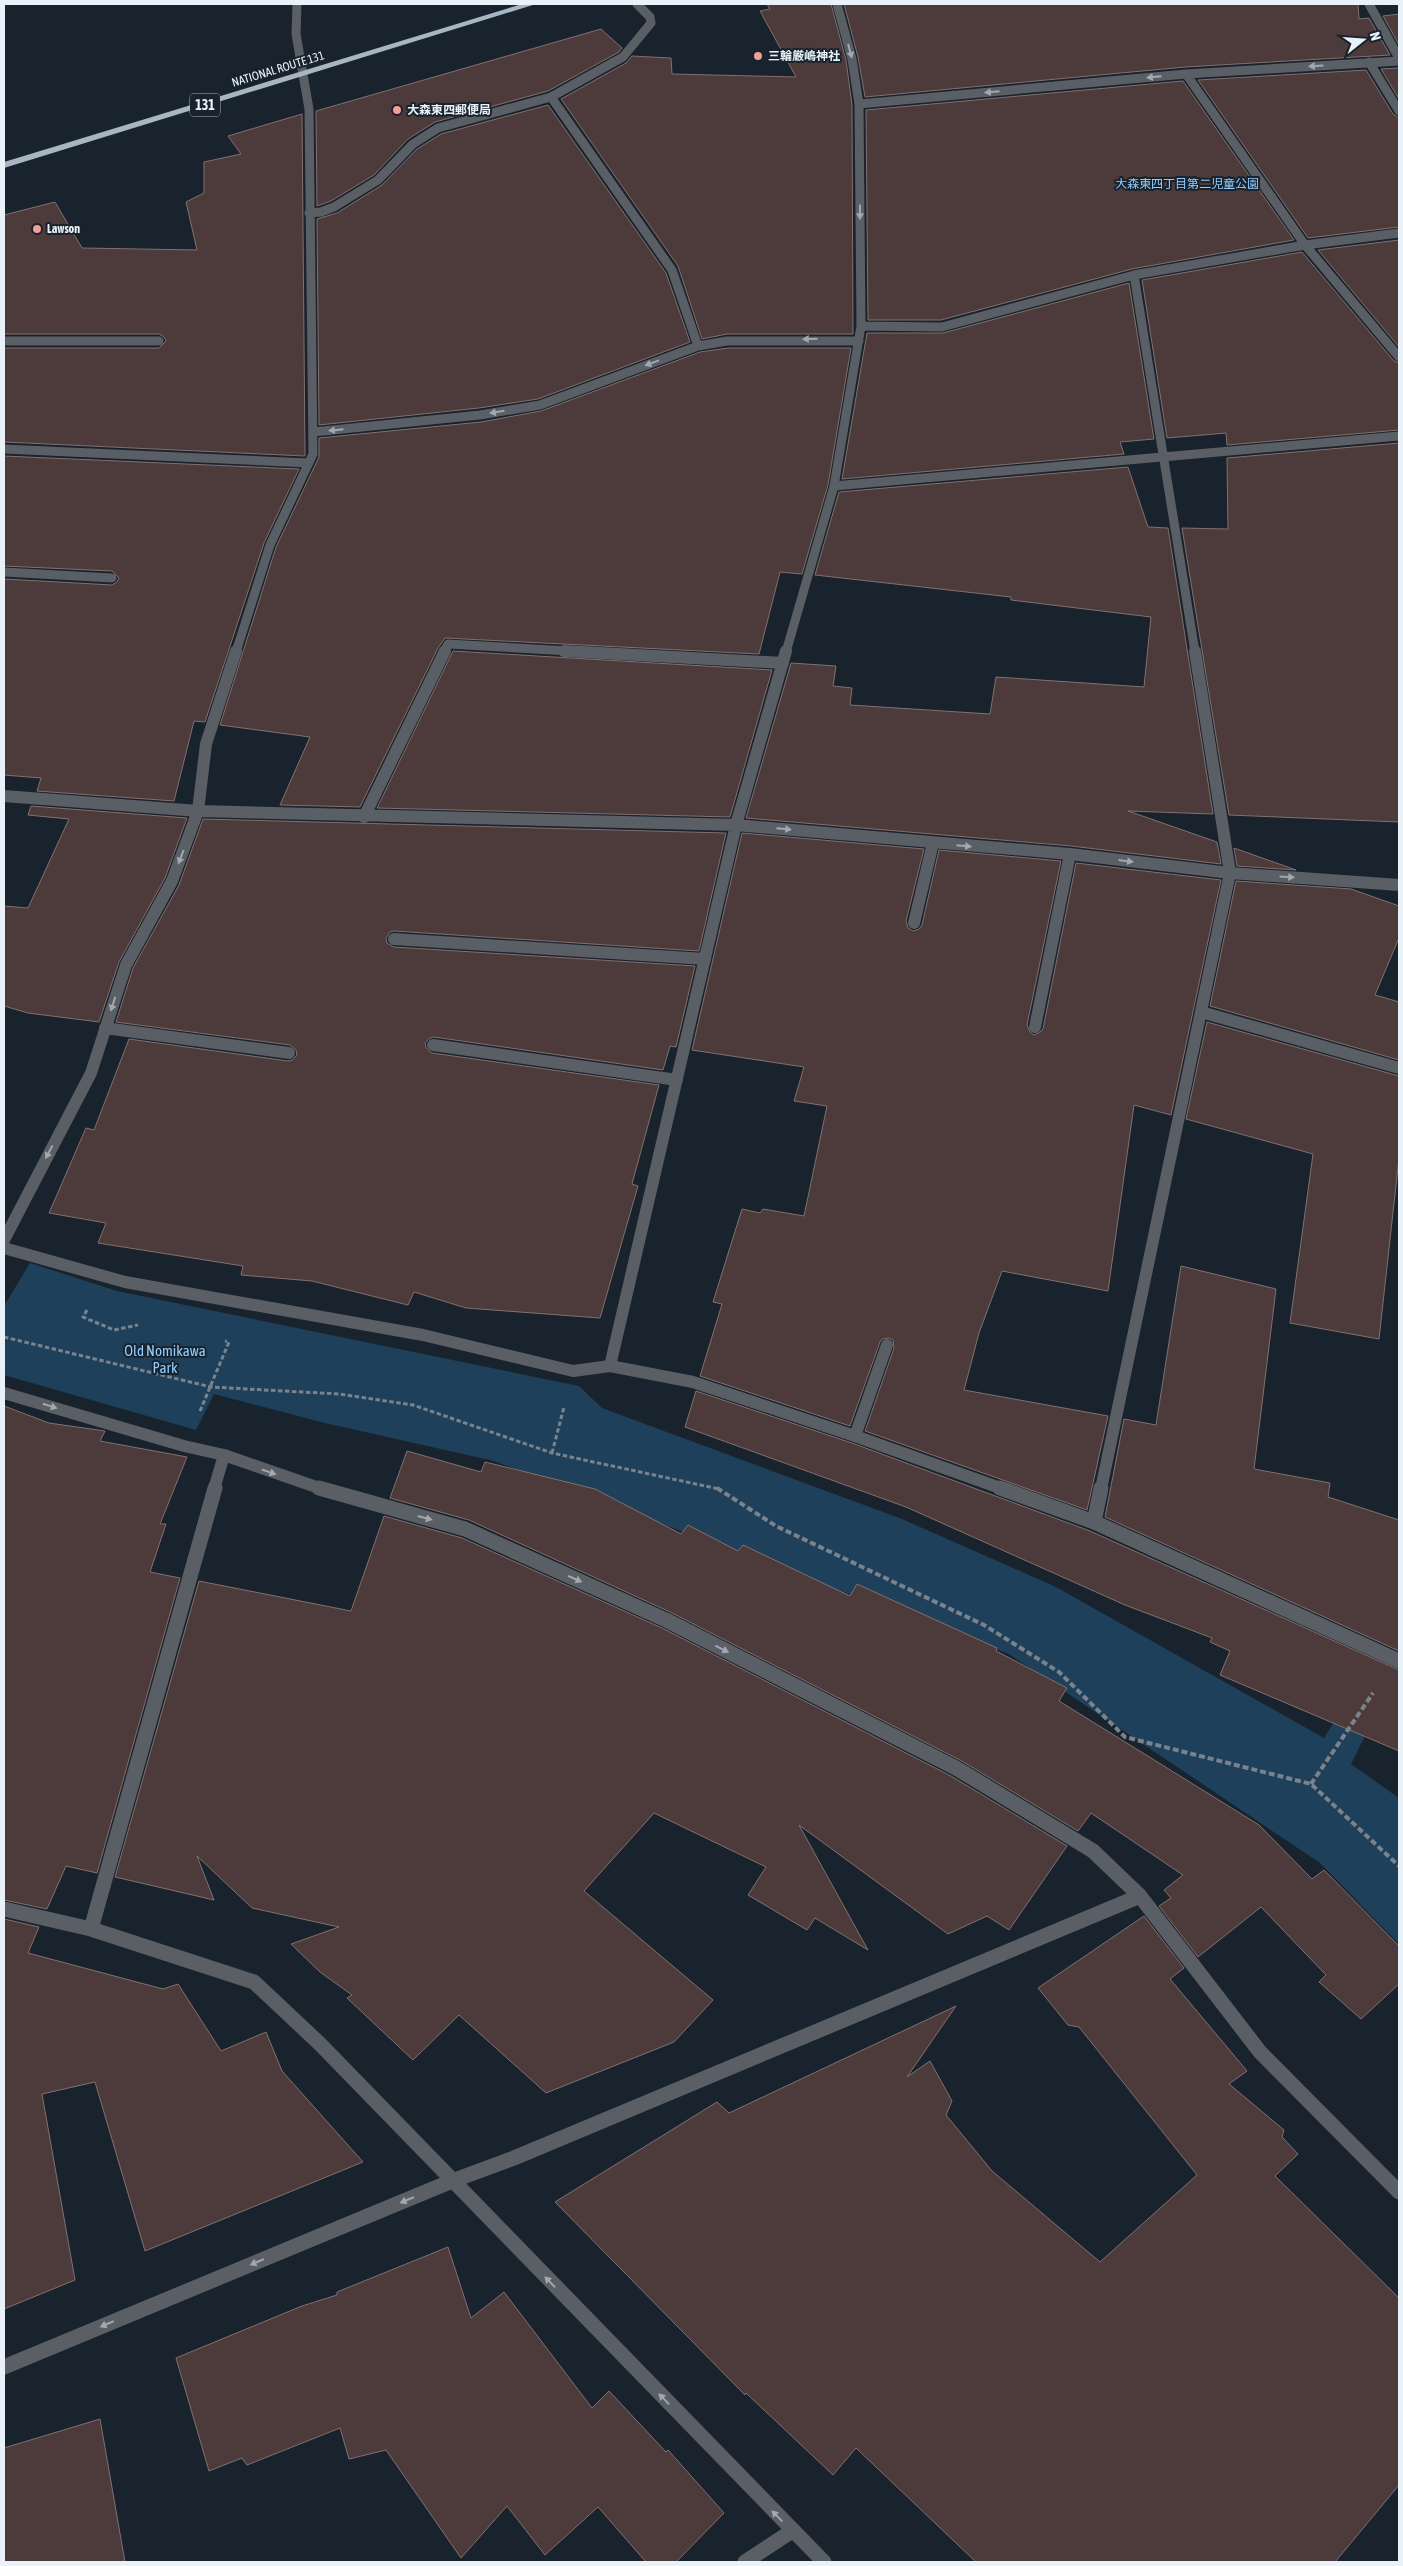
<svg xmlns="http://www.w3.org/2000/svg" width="1403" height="2566" font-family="'Asap Condensed','Noto Sans JP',sans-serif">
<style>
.green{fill:#1e405a}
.building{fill:#4c3b3a;stroke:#83706e}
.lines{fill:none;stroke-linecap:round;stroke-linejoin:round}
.path-far1{stroke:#7a838c;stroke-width:3;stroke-dasharray:4.5 2.5;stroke-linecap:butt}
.path{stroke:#7a838c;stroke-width:4;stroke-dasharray:6 3;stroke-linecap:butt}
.minor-far2{stroke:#595f64;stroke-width:9}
.minor-far1{stroke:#595f64;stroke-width:12}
.minor{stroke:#595f64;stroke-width:15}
.highway{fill:#a7b6c2;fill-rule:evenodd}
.oneway{fill:#a2a8ae}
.poi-dot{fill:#f59b98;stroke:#18232d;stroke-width:2}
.labels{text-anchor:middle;stroke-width:4;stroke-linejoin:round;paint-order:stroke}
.far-poi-label{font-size:12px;font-weight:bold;fill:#eaf2f9;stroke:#18232d;text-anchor:start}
.far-street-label{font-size:12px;fill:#eaf2f9;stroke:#18232d}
.far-park-label{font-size:12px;fill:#91ccfc;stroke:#18232d}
.shield{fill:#18232d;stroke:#abb4bc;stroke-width:1}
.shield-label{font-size:14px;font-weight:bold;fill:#eaf2f9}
.park-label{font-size:15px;fill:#91ccfc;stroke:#18232d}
</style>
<rect width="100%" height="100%" fill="#18232d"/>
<!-- green -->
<path class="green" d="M 30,1263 L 117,1291 L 579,1386 L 602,1408 L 902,1519 L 1056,1587 L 1324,1738 L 1366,1670 L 1392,1682 L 1351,1764 L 1399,1798 L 1399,1944 L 1320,1863 L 1009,1654 L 494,1461 L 325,1423 L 214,1394 L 196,1430 L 4,1375 L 4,1306 Z"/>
<!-- building -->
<path class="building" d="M 767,4 L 831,4 L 846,60 L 852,105 L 853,334 L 727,334 L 702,339 L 678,266 L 561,99 L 626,63 L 632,56 L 671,58 L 672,74 L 796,77 L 760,11 L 770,9 Z
M 844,4 L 1358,4 L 1359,19 L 1369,18 L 1390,55 L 1185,67 L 865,97 L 858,57 Z
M 1399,14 L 1399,45 L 1383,16 Z
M 601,29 L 622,48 L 619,52 L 548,91 L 435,122 L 408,139 L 374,175 L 331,201 L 317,206 L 316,111 Z
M 1399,68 L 1399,99 L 1381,69 Z
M 1366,70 L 1393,114 L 1399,118 L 1399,227 L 1308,238 L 1198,80 Z
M 1183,81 L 1294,240 L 1132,269 L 941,320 L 868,320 L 866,110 Z
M 548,105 L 666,273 L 690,342 L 538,399 L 479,408 L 319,425 L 317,219 L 337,213 L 382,185 L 417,149 L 441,134 Z
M 302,114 L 305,456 L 4,442 L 4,348 L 159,348 L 166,341 L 164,337 L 159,334 L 4,334 L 4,215 L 55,202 L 82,248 L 197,250 L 186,202 L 204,193 L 204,162 L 241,154 L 228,136 Z
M 1399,240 L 1399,347 L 1318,250 Z
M 1302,252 L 1394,361 L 1399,363 L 1399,430 L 1227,445 L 1226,433 L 1167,438 L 1142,280 Z
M 1129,283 L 1154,439 L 1120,442 L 1124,454 L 842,479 L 867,333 L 943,333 Z
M 728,348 L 851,348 L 828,485 L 802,574 L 780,572 L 759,654 L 445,638 L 438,648 L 360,807 L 280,805 L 310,737 L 220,725 L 276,547 L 319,457 L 319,438 L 481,422 L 541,411 L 700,352 Z
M 1399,443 L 1399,822 L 1229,815 L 1182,528 L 1228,529 L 1227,458 Z
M 4,456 L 299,469 L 264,543 L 205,722 L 194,721 L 174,801 L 37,791 L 41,778 L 4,775 L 4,579 L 112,585 L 117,582 L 119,578 L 112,571 L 4,566 Z
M 1128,467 L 1148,527 L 1168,528 L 1213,814 L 1128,811 L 1217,842 L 1221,864 L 1071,846 L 746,818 L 791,663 L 836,666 L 833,686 L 852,688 L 850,705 L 990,714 L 996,677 L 1144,687 L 1151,617 L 1011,600 L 1011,597 L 815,575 L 839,492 Z
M 453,651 L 772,670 L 730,817 L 377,808 Z
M 31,806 L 187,818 L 165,878 L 119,962 L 99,1022 L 28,1013 L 4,1006 L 4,906 L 28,908 L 69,819 L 28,815 Z
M 203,819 L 726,833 L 699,951 L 394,931 L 390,932 L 386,938 L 387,943 L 394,947 L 695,966 L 676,1047 L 670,1046 L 663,1070 L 434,1037 L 430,1038 L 425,1043 L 426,1048 L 432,1053 L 659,1085 L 632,1184 L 638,1186 L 600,1318 L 466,1308 L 414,1292 L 408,1305 L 312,1281 L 241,1275 L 243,1266 L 98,1243 L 106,1223 L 49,1213 L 86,1128 L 94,1130 L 129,1039 L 288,1061 L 292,1060 L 297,1055 L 296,1050 L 290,1045 L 116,1022 L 133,968 L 179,885 Z
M 742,833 L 924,849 L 906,921 L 908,928 L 913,931 L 919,929 L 922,925 L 939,850 L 1061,861 L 1027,1025 L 1030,1032 L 1034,1035 L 1040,1032 L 1043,1029 L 1076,863 L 1221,880 L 1171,1115 L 1134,1105 L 1108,1291 L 1002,1271 L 979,1333 L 964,1390 L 1108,1416 L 1087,1510 L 865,1431 L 894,1348 L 893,1340 L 889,1338 L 882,1339 L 880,1342 L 850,1426 L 700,1376 L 722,1304 L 713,1302 L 742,1209 L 760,1213 L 763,1209 L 804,1216 L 827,1106 L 794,1101 L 804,1067 L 692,1050 Z
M 1234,848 L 1296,870 L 1237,866 Z
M 1236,881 L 1351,889 L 1399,906 L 1399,938 L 1375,995 L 1399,1002 L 1399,1060 L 1210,1006 Z
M 1207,1022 L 1399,1076 L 1399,1158 L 1379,1339 L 1290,1323 L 1313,1154 L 1186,1119 Z
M 1181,1266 L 1276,1289 L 1254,1469 L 1330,1483 L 1328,1497 L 1399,1520 L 1399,1651 L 1105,1517 L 1124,1419 L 1156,1425 Z
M 696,1391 L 852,1443 L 1090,1531 L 1399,1670 L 1399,1751 L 1220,1675 L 1230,1651 L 1210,1642 L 1212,1638 L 1125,1605 L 906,1507 L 685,1427 Z
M 4,1406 L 49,1423 L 105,1431 L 100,1441 L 187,1457 L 160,1524 L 166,1524 L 150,1572 L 180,1578 L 97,1873 L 66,1866 L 47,1909 L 4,1900 Z
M 407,1451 L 481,1472 L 485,1462 L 595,1489 L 681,1534 L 688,1525 L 738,1551 L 743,1545 L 850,1596 L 857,1584 L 997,1648 L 996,1651 L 1067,1688 L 1059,1701 L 1259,1825 L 1312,1879 L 1324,1870 L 1399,1946 L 1399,1984 L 1361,2019 L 1319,1982 L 1326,1975 L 1261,1907 L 1198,1957 L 1159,1906 L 1171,1898 L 1164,1890 L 1183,1875 L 1091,1813 L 1078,1831 L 960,1760 L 670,1612 L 469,1520 L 390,1498 Z
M 384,1516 L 462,1538 L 662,1628 L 951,1776 L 1067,1846 L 1009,1930 L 987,1916 L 948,1934 L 799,1825 L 868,1950 L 815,1918 L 807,1930 L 748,1895 L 766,1867 L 654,1813 L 584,1891 L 713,2000 L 674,2042 L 546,2093 L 459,2015 L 413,2060 L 347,1998 L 352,1995 L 320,1972 L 291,1944 L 339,1927 L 252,1908 L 197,1856 L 214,1900 L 115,1877 L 199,1581 L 351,1611 Z
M 1144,1916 L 1184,1968 L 1170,1979 L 1247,2071 L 1229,2084 L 1284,2130 L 1282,2137 L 1298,2154 L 1275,2176 L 1399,2298 L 1399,2485 L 1335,2562 L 976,2562 L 856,2448 L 833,2475 L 746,2393 L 745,2395 L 555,2202 L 717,2102 L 729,2113 L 956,2006 L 907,2077 L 930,2061 L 952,2101 L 946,2115 L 992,2171 L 1100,2262 L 1197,2175 L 1079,2027 L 1068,2025 L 1038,1988 Z
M 4,1919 L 39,1927 L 28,1953 L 163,1989 L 178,1984 L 221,2051 L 266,2032 L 282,2071 L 363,2162 L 145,2251 L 95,2082 L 42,2094 L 75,2280 L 4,2309 Z
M 448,2247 L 471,2318 L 504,2292 L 592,2408 L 609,2391 L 666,2452 L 668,2450 L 724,2513 L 676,2562 L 646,2562 L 598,2507 L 545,2555 L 507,2506 L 461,2558 L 386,2450 L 349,2459 L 340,2428 L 247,2465 L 242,2458 L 209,2471 L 176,2358 L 302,2306 L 337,2295 L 337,2292 Z
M 100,2419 L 125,2562 L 4,2562 L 4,2448 Z"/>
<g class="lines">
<!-- path-far1 -->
<path class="path-far1" d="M 87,1310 L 83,1317 L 114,1330 L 138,1325
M 4,1337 L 211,1387 L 339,1394 L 413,1405 L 552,1453 L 719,1489
M 200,1411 L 229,1342 L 225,1341
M 552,1453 L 564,1407"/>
<!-- path -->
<path class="path" d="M 717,1488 L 776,1526 L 984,1625 L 1059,1672 L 1125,1737 L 1311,1784 L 1399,1866
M 1311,1784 L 1373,1693"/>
<!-- minor-far2 -->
<path class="minor-far2" d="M 1369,4 L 1399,58
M 1369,62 L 1399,111
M 1186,74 L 1305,245 L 1399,233
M 551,97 L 672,270 L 698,346
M 859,104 L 1186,74 L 1399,61
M 309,213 L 321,212 L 334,207 L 378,180 L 413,144 L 438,128 L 551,97 L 623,57 L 651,23 L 650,17 L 637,4
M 1134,275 L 1195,652
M 861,326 L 942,327 L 1134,275 L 1305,245 L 1399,357
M 4,341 L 159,341
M 313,432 L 480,415 L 540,405 L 698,346 L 727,341 L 859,341
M 4,449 L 308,463
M 834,486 L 1399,436
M 4,572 L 112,578
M 236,652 L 270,545 L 313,454 L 309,109 L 296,34 L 297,4
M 444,652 L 448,644 L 586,652
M 786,652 L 834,486 L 861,326 L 859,104 L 852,59 L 837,4"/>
<!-- minor-far1 -->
<path class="minor-far1" d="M 564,651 L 783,663
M 4,796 L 198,811 L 736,825 L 1070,854 L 1230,873 L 1399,885
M 364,817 L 445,651
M 914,923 L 933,843
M 394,939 L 705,959
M 1201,1012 L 1399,1068
M 1035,1027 L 1070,854
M 105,1028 L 289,1053
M 433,1045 L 677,1080
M 4,1240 L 91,1073 L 126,965 L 172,881 L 198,811 L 206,744 L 236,651
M 4,1248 L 125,1282 L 423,1335 L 573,1371 L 610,1366 L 693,1382 L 855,1436 L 1003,1489
M 610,1366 L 736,825 L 786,651
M 4,1393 L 184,1446 L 224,1455 L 322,1489
M 855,1436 L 887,1345
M 214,1489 L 224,1455
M 1101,1489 L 1230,873 L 1195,651"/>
<!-- minor -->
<path class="minor" d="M 319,1488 L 465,1529 L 666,1620 L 956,1768 L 1093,1851 L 1140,1896 L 1260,2052 L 1399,2192
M 1000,1488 L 1094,1522 L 1399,1661
M 1094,1522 L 1101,1488
M 4,1909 L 91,1929 L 254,1982 L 320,2044 L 824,2562
M 91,1929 L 215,1488
M 4,2367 L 452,2181 L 514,2158 L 1140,1896
M 745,2562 L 792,2531"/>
<!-- highway -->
<path class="highway" d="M 522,4 L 536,4 L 4,168 L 4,162 Z"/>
</g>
<!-- one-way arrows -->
<defs><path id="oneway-solid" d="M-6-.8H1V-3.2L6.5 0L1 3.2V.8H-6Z" transform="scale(1.25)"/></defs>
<g class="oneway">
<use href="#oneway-solid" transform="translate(850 51) rotate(75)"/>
<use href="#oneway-solid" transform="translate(1316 66) rotate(176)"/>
<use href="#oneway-solid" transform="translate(1154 77) rotate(175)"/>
<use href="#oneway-solid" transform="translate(992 92) rotate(175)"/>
<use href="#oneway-solid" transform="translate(860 212) rotate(90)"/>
<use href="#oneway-solid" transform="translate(810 339) rotate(179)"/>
<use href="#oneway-solid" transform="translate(652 363) rotate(160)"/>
<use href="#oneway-solid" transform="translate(497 412) rotate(171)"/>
<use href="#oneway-solid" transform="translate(336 430) rotate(174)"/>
<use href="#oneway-solid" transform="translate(784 829) rotate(5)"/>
<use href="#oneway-solid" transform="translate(964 846) rotate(5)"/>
<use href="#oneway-solid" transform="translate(181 857) rotate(111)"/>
<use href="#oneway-solid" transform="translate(1126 861) rotate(7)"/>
<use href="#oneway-solid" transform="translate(1287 877) rotate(4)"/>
<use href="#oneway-solid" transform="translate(113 1004) rotate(108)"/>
<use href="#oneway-solid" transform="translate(49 1152) rotate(118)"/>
<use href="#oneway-solid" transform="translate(50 1406) rotate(17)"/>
<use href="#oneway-solid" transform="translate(269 1472) rotate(19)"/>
<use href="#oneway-solid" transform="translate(425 1518) rotate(15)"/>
<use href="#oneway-solid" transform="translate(575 1579) rotate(24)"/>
<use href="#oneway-solid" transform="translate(722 1649) rotate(27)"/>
<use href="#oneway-solid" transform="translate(407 2200) rotate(157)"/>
<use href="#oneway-solid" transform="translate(257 2262) rotate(157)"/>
<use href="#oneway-solid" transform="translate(550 2282) rotate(-134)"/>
<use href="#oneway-solid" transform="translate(107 2324) rotate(157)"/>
<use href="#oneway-solid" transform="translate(664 2399) rotate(-134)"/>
<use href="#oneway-solid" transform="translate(777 2516) rotate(-134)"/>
</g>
<!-- markers -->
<g class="poi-dot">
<circle cx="758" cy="56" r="5"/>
<circle cx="397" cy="110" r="5"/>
<circle cx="37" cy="229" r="5"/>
</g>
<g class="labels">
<!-- far-poi labels -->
<g class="far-poi-label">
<text x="768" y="60">三輪厳嶋神社</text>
<text x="407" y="114">大森東四郵便局</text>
<text x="47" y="233">Lawson</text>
</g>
<!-- far-street labels -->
<g class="far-street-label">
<text transform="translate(278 69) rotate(-17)" y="4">NATIONAL ROUTE 131</text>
</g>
<!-- far-park labels -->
<g class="far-park-label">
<text x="1187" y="188">大森東四丁目第二児童公園</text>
</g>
<!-- shield labels -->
<rect class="shield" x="190" y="93.5" width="30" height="23" rx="4"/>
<g class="shield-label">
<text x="205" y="110">131</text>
</g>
<!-- park labels -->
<g class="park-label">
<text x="165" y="1356">Old Nomikawa<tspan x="165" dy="17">Park</tspan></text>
</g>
</g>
<!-- border -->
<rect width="1403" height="2566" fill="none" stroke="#eaf2f9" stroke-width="10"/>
<!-- north arrow -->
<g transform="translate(1363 40) rotate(73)" stroke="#18232d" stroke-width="4" paint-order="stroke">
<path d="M0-4L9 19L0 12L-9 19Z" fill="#eaf2f9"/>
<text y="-8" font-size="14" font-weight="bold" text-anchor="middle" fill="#eaf2f9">N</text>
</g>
</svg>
